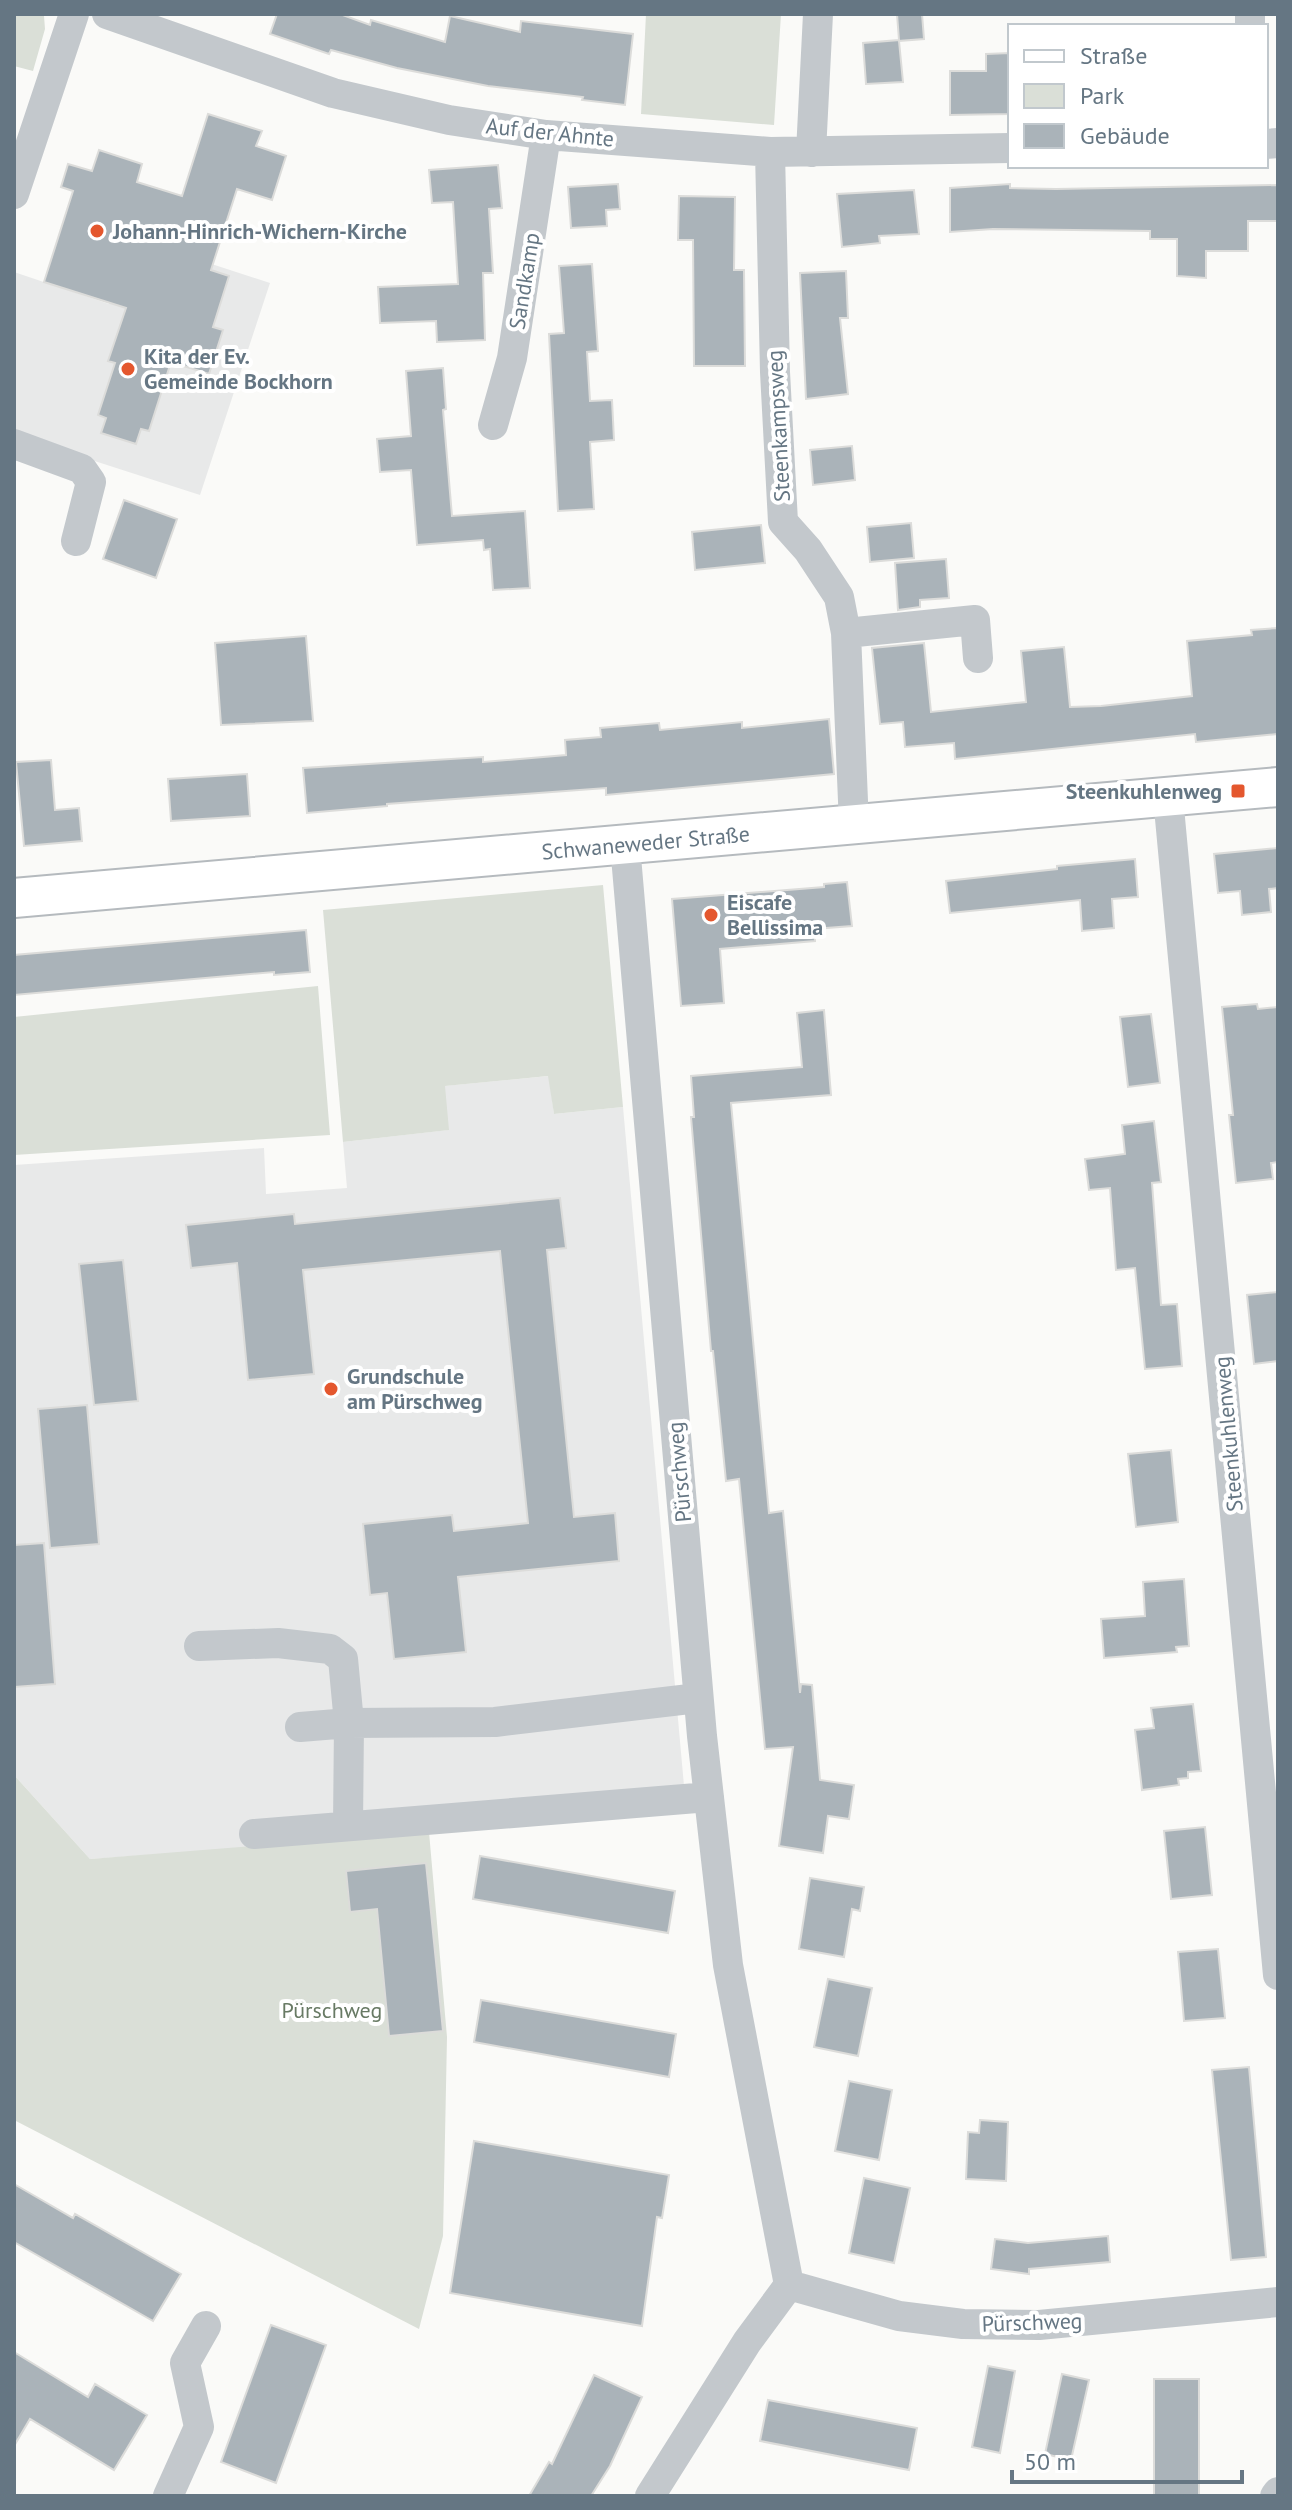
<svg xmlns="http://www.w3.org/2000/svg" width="1292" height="2510" font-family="'PT Sans',sans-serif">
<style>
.built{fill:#e8e9e9}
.green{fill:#dadfd7}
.building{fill:#aab3b9;stroke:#dcdcda;stroke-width:2}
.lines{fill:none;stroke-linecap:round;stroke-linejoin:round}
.major-casing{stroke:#b5babe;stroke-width:42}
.minor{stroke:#c3c8cc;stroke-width:30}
.major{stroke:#fff;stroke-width:38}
.poi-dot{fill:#e4572e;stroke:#fff;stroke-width:3}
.labels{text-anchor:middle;stroke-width:8;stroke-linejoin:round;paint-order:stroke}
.street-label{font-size:22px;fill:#657683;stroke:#fff}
.poi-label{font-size:22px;font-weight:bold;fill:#657683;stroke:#fff;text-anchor:start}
.park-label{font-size:22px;fill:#687a64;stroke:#fff}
</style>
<rect width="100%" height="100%" fill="#fafaf8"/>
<!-- built -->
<path class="built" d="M 132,238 L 270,283 L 200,495 L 14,435 L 14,272 L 109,304 Z
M 549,1076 L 554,1114 L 623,1107 L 686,1808 L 206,1851 L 90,1859 L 14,1775 L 14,1165 L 264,1148 L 266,1194 L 347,1188 L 343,1142 L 448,1130 L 444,1086 Z"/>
<!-- green -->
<path class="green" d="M 14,14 L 41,14 L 44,16 L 45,29 L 33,71 L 14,66 Z
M 646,14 L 781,14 L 774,125 L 641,114 Z
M 603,885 L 623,1107 L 554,1114 L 548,1076 L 445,1086 L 449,1130 L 343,1142 L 323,910 Z
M 318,986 L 330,1135 L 14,1155 L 14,1017 Z
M 14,1775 L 90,1859 L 429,1832 L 447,2037 L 443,2236 L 419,2329 L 14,2120 Z"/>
<!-- building -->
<path class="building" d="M 277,14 L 340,14 L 370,25 L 371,20 L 445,42 L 450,16 L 520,32 L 521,21 L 633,34 L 625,105 L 582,100 L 583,97 L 488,86 L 397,68 L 331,50 L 329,54 L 270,34 Z
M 897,14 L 922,14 L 924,39 L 899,41 L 903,82 L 866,84 L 863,43 L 899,40 Z
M 1010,53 L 1010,114 L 950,115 L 950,71 L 986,71 L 986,54 Z
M 208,114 L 262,131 L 256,146 L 286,156 L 272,200 L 237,189 L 211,270 L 229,276 L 213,327 L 223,330 L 209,374 L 171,362 L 149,431 L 141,429 L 136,444 L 101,433 L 106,418 L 98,415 L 115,363 L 108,361 L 126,308 L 44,282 L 73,191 L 61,187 L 68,164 L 92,171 L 99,150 L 142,164 L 137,182 L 182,196 Z
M 498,165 L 502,208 L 489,209 L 493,273 L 483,273 L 485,340 L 437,342 L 436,321 L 380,323 L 378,287 L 458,284 L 453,202 L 432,203 L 429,170 Z
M 618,184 L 620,209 L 606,210 L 607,226 L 571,228 L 568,187 Z
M 1010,184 L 1010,188 L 1056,189 L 1278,185 L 1278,221 L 1248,221 L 1248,251 L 1206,251 L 1206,278 L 1177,276 L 1177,239 L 1150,239 L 1150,231 L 993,229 L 950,232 L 950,188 Z
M 914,190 L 919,234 L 879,236 L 880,243 L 842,247 L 837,194 Z
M 679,196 L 735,197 L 734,270 L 744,270 L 745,366 L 694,366 L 693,240 L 678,240 Z
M 592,264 L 598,351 L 587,352 L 590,401 L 612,400 L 614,440 L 590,442 L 594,509 L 558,511 L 549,334 L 564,333 L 559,266 Z
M 846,271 L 848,318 L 840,318 L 848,394 L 806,399 L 800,273 Z
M 443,368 L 446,409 L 443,410 L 452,516 L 525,511 L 530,588 L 493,590 L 490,549 L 484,550 L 483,540 L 417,545 L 411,470 L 380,472 L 377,439 L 411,436 L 406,371 Z
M 852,446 L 855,480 L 813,485 L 810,450 Z
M 124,500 L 177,519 L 156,578 L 103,559 Z
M 911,523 L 914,558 L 870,562 L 867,527 Z
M 761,525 L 765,563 L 695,570 L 692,532 Z
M 946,559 L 949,598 L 920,600 L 920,607 L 898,610 L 895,563 Z
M 1278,628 L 1278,734 L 1196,742 L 1195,734 L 955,759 L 954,743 L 905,747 L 903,722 L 880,724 L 872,648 L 924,643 L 931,712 L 1026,702 L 1021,651 L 1064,647 L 1070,707 L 1101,706 L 1192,696 L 1187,641 L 1252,635 L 1251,630 Z
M 306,636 L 313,721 L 221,725 L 215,643 Z
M 829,719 L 834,774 L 606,795 L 606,788 L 387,804 L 387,806 L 307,813 L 303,768 L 483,757 L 483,762 L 566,755 L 565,740 L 601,737 L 600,728 L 659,723 L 660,730 L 742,722 L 742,728 Z
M 51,760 L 55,810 L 79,808 L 82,841 L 24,846 L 16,762 Z
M 247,774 L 250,816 L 171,821 L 168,779 Z
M 1278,848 L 1278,888 L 1269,889 L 1271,912 L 1242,915 L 1240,891 L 1218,893 L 1214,854 Z
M 1135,859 L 1138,897 L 1112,899 L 1114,928 L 1082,931 L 1080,900 L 950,913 L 946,881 L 1057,869 L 1057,866 Z
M 847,882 L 852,926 L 814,929 L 815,941 L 720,949 L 724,1003 L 681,1006 L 672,899 L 824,887 L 824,884 Z
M 306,930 L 310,972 L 274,975 L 274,972 L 14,995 L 14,955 Z
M 1257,1004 L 1258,1009 L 1278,1007 L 1278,1162 L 1271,1163 L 1273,1179 L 1236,1183 L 1229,1115 L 1233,1115 L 1222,1007 Z
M 824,1010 L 831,1095 L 731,1103 L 769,1513 L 783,1511 L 800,1693 L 801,1684 L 812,1685 L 820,1780 L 854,1785 L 849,1819 L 828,1816 L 823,1853 L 779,1846 L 793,1747 L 765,1749 L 739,1479 L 726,1481 L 713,1351 L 711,1351 L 691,1117 L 694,1117 L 691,1076 L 802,1067 L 797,1013 Z
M 1151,1014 L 1160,1083 L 1128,1087 L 1120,1017 Z
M 1154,1121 L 1161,1182 L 1152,1183 L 1161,1305 L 1177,1304 L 1182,1366 L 1145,1369 L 1135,1268 L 1116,1270 L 1110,1188 L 1089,1190 L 1085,1159 L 1125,1154 L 1122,1125 Z
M 560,1198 L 566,1248 L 547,1250 L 574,1517 L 615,1513 L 619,1561 L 458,1577 L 466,1652 L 394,1659 L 387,1593 L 370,1595 L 363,1524 L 452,1515 L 454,1531 L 528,1523 L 500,1251 L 303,1270 L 314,1374 L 248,1380 L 237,1263 L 191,1268 L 186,1225 L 294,1214 L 295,1224 Z
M 123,1260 L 138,1401 L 94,1405 L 79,1264 Z
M 1278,1292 L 1278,1361 L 1254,1364 L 1247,1295 Z
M 87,1405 L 99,1544 L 50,1548 L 38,1409 Z
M 1171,1450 L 1178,1522 L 1136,1527 L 1128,1454 Z
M 44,1543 L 55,1684 L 14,1687 L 14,1545 Z
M 1184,1579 L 1189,1646 L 1176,1647 L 1177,1652 L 1104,1658 L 1101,1619 L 1145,1616 L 1143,1582 Z
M 1193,1704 L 1201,1771 L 1188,1772 L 1188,1778 L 1178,1779 L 1179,1785 L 1142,1790 L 1135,1730 L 1154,1728 L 1151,1708 Z
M 1205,1827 L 1212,1895 L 1171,1899 L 1164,1831 Z
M 480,1856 L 675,1891 L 668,1933 L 473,1899 Z
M 426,1863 L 443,2031 L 389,2036 L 377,1909 L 350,1912 L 346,1871 Z
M 810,1878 L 864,1887 L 860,1911 L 852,1909 L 844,1957 L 799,1949 Z
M 1218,1949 L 1225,2018 L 1184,2021 L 1178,1952 Z
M 828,1979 L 872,1988 L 858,2056 L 814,2047 Z
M 481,2000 L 676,2034 L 669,2077 L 474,2042 Z
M 1249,2067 L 1266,2257 L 1231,2260 L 1212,2070 Z
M 849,2081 L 892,2090 L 879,2160 L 835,2151 Z
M 980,2120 L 1008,2122 L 1006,2181 L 966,2179 L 968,2132 L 979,2133 Z
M 474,2141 L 669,2175 L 662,2218 L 657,2217 L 642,2326 L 450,2293 Z
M 864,2178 L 910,2188 L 894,2263 L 849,2253 Z
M 14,2184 L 73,2218 L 75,2214 L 181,2274 L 153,2321 L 14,2242 Z
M 1108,2236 L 1110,2262 L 1029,2269 L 1029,2274 L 991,2269 L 995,2239 L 1028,2243 Z
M 271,2325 L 326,2345 L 276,2483 L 221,2462 Z
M 14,2352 L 88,2397 L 95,2384 L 147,2415 L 114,2470 L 30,2419 L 14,2446 Z
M 988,2366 L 1015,2371 L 1000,2453 L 972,2447 Z
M 1062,2374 L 1089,2380 L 1071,2460 L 1045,2454 Z
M 594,2375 L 642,2397 L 610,2466 L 591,2496 L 529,2496 L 549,2462 L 552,2464 Z
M 1154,2379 L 1199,2379 L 1199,2496 L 1154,2496 Z
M 768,2400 L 917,2428 L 909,2470 L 760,2441 Z"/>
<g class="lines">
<defs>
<g id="major">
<path id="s1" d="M 14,898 L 1278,787"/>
</g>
</defs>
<!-- major casing -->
<use href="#major" class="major-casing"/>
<!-- minor -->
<path class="minor" d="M 107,14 L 333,93 L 449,120 L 546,135 L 770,152 L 1010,148
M 1250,14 L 1250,26
M 1266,144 L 1278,143
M 770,152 L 775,372 L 783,522 L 808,550 L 839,597 L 846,633 L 854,825
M 811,152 L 818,14
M 14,194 L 74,14
M 493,425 L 512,358 L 546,135
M 14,444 L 82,469 L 91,482 L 76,541
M 846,633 L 975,620 L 978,658
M 1168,797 L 1278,1975
M 625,845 L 702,1736 L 728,1965 L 789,2285 L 747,2342 L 650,2496
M 199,1646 L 278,1643 L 330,1649 L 343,1659 L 349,1723 L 348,1826
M 300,1727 L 349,1723 L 495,1722 L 698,1698
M 254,1834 L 709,1797
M 789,2285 L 899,2316 L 963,2324 L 1039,2325 L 1278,2302
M 168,2496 L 199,2427 L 185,2363 L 206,2326
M 1275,2496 L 1278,2492"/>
<!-- major -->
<use href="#major" class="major"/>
</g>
<!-- markers -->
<g class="poi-dot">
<circle cx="97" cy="231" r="8"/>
<circle cx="128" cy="369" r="8"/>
<rect x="1230" y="783" width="16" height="16" rx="4"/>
<circle cx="711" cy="915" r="8"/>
<circle cx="331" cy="1389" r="8"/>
</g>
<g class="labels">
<!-- street labels -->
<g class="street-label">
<text transform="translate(550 132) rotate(6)" y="8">Auf der Ahnte</text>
<text transform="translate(524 281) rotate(-81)" y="8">Sandkamp</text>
<text transform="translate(778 426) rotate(-93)" y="8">Steenkampsweg</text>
<text dy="8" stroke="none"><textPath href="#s1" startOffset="634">Schwaneweder Straße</textPath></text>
<text transform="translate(1228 1434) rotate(-95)" y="8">Steenkuhlenweg</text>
<text transform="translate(679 1472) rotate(-95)" y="8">Pürschweg</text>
<text transform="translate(1032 2322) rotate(-2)" y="8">Pürschweg</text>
</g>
<!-- poi labels -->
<g class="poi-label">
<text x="113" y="239">Johann-Hinrich-Wichern-Kirche</text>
<text x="144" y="364">Kita der Ev.<tspan x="144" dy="25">Gemeinde Bockhorn</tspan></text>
<text x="1222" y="799" text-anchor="end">Steenkuhlenweg</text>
<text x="727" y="910">Eiscafe<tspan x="727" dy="25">Bellissima</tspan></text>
<text x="347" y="1384">Grundschule<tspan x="347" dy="25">am Pürschweg</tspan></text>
</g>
<!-- park labels -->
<g class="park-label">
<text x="332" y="2018">Pürschweg</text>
</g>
</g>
<!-- border -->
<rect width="1292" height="2510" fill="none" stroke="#657683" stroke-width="32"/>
<!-- legend -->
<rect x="1008" y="24" width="260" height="144" fill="#ffffff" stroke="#c1c8cd" stroke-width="2"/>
<rect x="1024" y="50" width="40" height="12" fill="#ffffff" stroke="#c1c8cd" stroke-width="2"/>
<text x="1080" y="64" font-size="24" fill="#657683">Straße</text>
<rect x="1024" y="84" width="40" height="24" fill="#dadfd7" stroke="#c1c8cd" stroke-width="2"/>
<text x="1080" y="104" font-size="24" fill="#657683">Park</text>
<rect x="1024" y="124" width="40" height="24" fill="#aab3b9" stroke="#c1c8cd" stroke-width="2"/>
<text x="1080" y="144" font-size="24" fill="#657683">Gebäude</text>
<!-- scale -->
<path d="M1012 2470v12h230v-12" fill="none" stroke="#657683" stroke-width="4"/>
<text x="1024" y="2470" font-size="24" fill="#657683" stroke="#ffffff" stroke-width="6" paint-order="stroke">50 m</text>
</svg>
